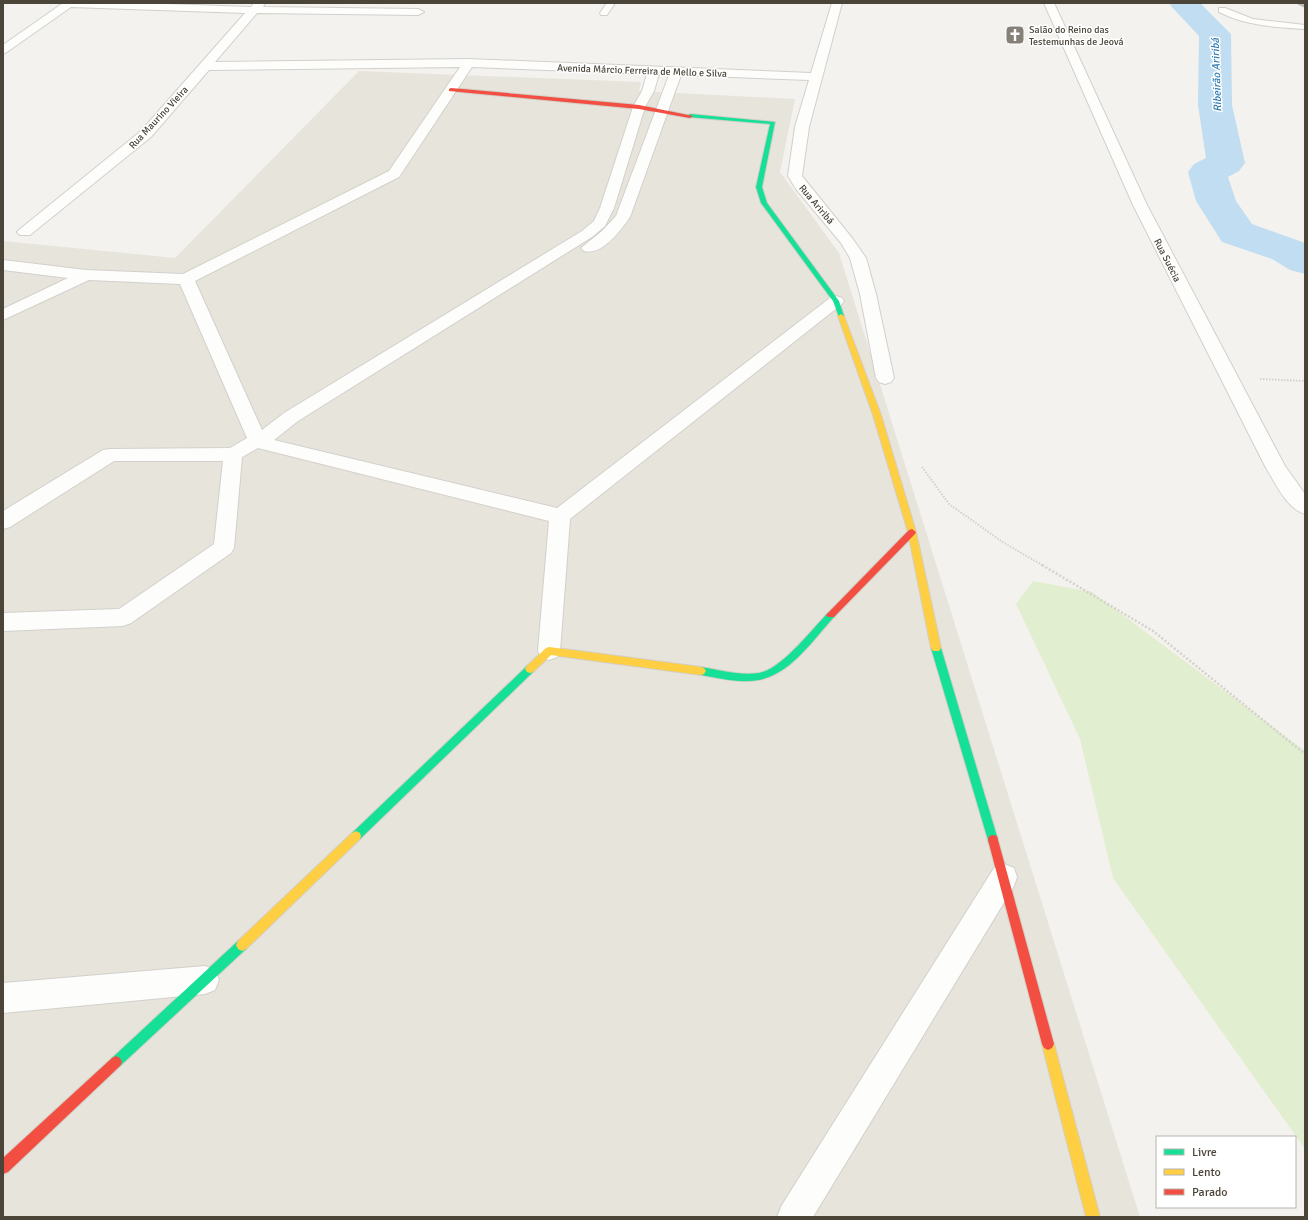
<svg xmlns="http://www.w3.org/2000/svg" width="1308" height="1220" font-family="Signika,sans-serif">
<style>
.residential{fill:#e7e4dc}
.green{fill:#e1eecf}
.lines{fill:none;stroke-linecap:round;stroke-linejoin:round}
.river{fill:#c0ddf1;fill-rule:evenodd}
.lane-casing{stroke:#d2d0cb;stroke-width:2}
.street-casing{stroke:#d2d0cb;stroke-width:2}
.fast-casing{stroke:#d3cfc5;stroke-width:2}
.slow-casing{stroke:#d3cfc5;stroke-width:2}
.jam-casing{stroke:#d3cfc5;stroke-width:2}
.path-far1{stroke:#d3d2cc;stroke-width:2;stroke-dasharray:1.5 1.5;stroke-linecap:butt}
.path{stroke:#d3d2cc;stroke-width:2.5;stroke-dasharray:2 2;stroke-linecap:butt}
.lane{fill:#fdfdfc;fill-rule:evenodd}
.street{fill:#fdfdfc;fill-rule:evenodd}
.fast{fill:#16e098;fill-rule:evenodd}
.slow{fill:#ffcf43;fill-rule:evenodd}
.jam{fill:#f24e42;fill-rule:evenodd}
.wall{fill:#bfbcb8}
.labels{text-anchor:middle;stroke-width:3;stroke-linejoin:round;paint-order:stroke}
.far-poi-label{font-size:10px;fill:#4b4439;stroke:#fff;text-anchor:start}
.far-street-label{font-size:10px;fill:#4b4439;stroke:#fff}
.far-water-label{font-size:11px;font-style:italic;fill:#2e7ab2;stroke:#fff}
</style>
<rect width="100%" height="100%" fill="#f4f2ee"/>
<!-- residential -->
<path class="residential" d="M 359,71 L 641,82 L 639,91 L 795,99 L 780,172 L 839,253 L 1140,1217 L 3,1217 L 3,241 L 175,258 Z"/>
<!-- green -->
<path class="green" d="M 1033,581 L 1092,592 L 1305,751 L 1305,1149 L 1113,878 L 1080,739 L 1016,604 Z"/>
<g class="lines">
<!-- river -->
<path class="river" d="M 1172,3 L 1203,3 L 1202,5 L 1231,34 L 1232,105 L 1245,163 L 1239,171 L 1228,177 L 1236,201 L 1252,224 L 1305,243 L 1305,274 L 1290,270 L 1272,259 L 1222,242 L 1196,201 L 1188,172 L 1194,164 L 1206,158 L 1198,105 L 1199,36 L 1170,5 Z"/>
<defs>
<path id="lane" d="M 607,3 L 615,3 L 607,15 L 601,15 L 600,13 Z
M 1219,8 L 1225,8 L 1253,19 L 1305,25 L 1305,29 C 1275,27 1247,26 1219,12 Z"/>
<path id="street" d="M 63,3 L 139,3 L 251,7 L 254,3 L 265,3 L 263,7 L 418,9 L 424,12 L 418,15 L 257,13 L 215,62 L 469,59 L 811,73 L 832,3 L 842,3 L 809,127 L 802,176 L 852,238 L 866,258 L 876,294 L 894,378 L 891,382 L 885,384 L 879,382 L 876,378 L 860,294 L 850,258 L 841,243 L 796,189 L 788,176 L 795,127 L 809,80 L 681,75 L 630,217 C 621,230 602,256 584,251 L 581,248 L 602,231 L 616,216 L 669,75 L 659,74 L 654,91 L 645,107 L 614,208 L 605,226 L 592,237 L 298,421 L 274,440 L 557,508 L 830,298 L 836,296 L 842,298 L 844,301 L 842,304 L 570,519 L 560,651 L 557,657 L 549,660 L 541,657 L 538,651 L 549,521 L 258,448 L 242,457 L 234,548 L 231,553 L 131,623 L 123,626 L 3,631 L 3,613 L 119,609 L 214,544 L 223,461 L 114,461 L 10,527 L 3,529 L 3,511 L 103,450 L 110,449 L 230,448 L 247,438 L 180,284 L 89,280 L 3,320 L 3,309 L 68,278 L 3,270 L 3,260 L 86,270 L 183,274 L 389,171 L 460,67 L 209,70 L 151,137 L 30,235 L 20,235 L 17,232 L 20,229 L 141,131 L 245,13 L 71,7 L 7,52 L 3,54 L 3,45 ZM 472,67 L 647,74 L 642,91 L 633,107 L 600,208 L 594,221 L 582,231 L 284,413 L 262,430 L 195,281 L 399,177 Z
M 1044,3 L 1054,3 L 1147,205 L 1285,466 L 1305,494 L 1305,514 C 1287,509 1276,484 1266,468 L 1133,205 Z
M 1004,864 L 1014,868 L 1017,877 L 1014,886 L 813,1217 L 777,1217 L 782,1205 L 994,868 Z
M 205,966 L 215,970 L 219,980 L 215,990 L 205,994 L 3,1013 L 3,983 Z"/>
<path id="fast" d="M 690,114 L 775,122 L 762,187 L 767,203 L 839,301 L 844,316 L 843,317 L 839,317 L 833,301 L 761,203 L 756,187 L 770,124 L 688,117 L 687,116 Z
M 831,611 L 834,613 L 836,615 L 834,617 C 811,642 787,680 750,681 C 734,682 717,678 701,675 L 698,674 L 696,671 L 698,668 L 701,667 C 720,670 740,676 759,673 C 782,669 812,629 828,613 Z
M 936,644 L 939,645 L 941,648 L 998,840 L 997,844 L 993,845 L 989,844 L 988,840 L 931,648 L 933,645 Z
M 530,665 L 533,666 L 535,669 L 533,672 L 360,839 L 356,841 L 352,839 L 351,836 L 352,833 L 527,666 Z
M 242,939 L 246,941 L 248,945 L 246,949 L 120,1066 L 116,1068 L 112,1066 L 110,1062 L 112,1058 L 238,941 Z"/>
<path id="slow" d="M 841,314 L 844,316 L 881,415 L 916,532 L 941,648 L 939,651 L 933,651 L 931,648 L 908,532 L 873,415 L 838,316 Z
M 549,647 L 701,667 L 704,668 L 706,671 L 704,674 L 701,675 L 551,655 L 533,672 L 530,673 L 527,672 L 525,669 L 527,666 L 546,648 Z
M 356,831 L 360,833 L 361,836 L 360,839 L 246,949 L 242,951 L 238,949 L 236,945 L 238,941 L 352,833 Z
M 1048,1038 L 1052,1040 L 1054,1044 L 1100,1217 L 1086,1217 L 1042,1044 L 1044,1040 Z"/>
<path id="jam" d="M 451,88 L 639,105 L 693,116 L 690,118 L 639,109 L 449,91 L 449,89 Z
M 912,529 L 916,532 L 915,534 L 834,617 L 828,617 L 826,615 L 828,613 L 909,530 Z
M 993,835 L 997,836 L 998,840 L 1054,1044 L 1052,1048 L 1048,1050 L 1044,1048 L 1042,1044 L 988,840 L 989,836 Z
M 116,1056 L 120,1058 L 122,1062 L 120,1066 L 8,1172 L 3,1174 L 3,1158 L 112,1058 Z"/>
</defs>
<!-- lane casing -->
<use href="#lane" class="lane-casing"/>
<!-- street casing -->
<use href="#street" class="street-casing"/>
<!-- fast casing -->
<use href="#fast" class="fast-casing"/>
<!-- slow casing -->
<use href="#slow" class="slow-casing"/>
<!-- jam casing -->
<use href="#jam" class="jam-casing"/>
<!-- path-far1 -->
<path class="path-far1" d="M 1260,379 L 1305,381
M 922,467 L 949,504 L 1004,543 L 1044,566"/>
<!-- path -->
<path class="path" d="M 1042,565 L 1153,631 L 1305,754"/>
<!-- lane -->
<use href="#lane" class="lane"/>
<!-- street -->
<use href="#street" class="street"/>
<!-- fast -->
<use href="#fast" class="fast"/>
<!-- slow -->
<use href="#slow" class="slow"/>
<!-- jam -->
<use href="#jam" class="jam"/>
</g>
<!-- wall -->
<path class="wall" d="M 1295,3 L 1305,3 L 1305,8 Z"/>
<!-- icons -->
<defs>
<symbol id="church-square" viewBox="-11 -11 22 22"><rect x="-9" y="-9" width="18" height="18" rx="4" fill="#868178" stroke="#fff"/><path d="M-1.2-6h2.4v3.5h3.3v2.4h-3.3V6h-2.4V-.1h-3.3v-2.4h3.3Z" fill="#fff"/></symbol>
</defs>
<g fill-rule="evenodd">
<use href="#church-square" x="1004" y="24" width="22" height="22"/>
</g>
<g class="labels">
<!-- far-poi labels -->
<g class="far-poi-label">
<text x="1029" y="33">Salão do Reino das<tspan x="1029" dy="12">Testemunhas de Jeová</tspan></text>
</g>
<!-- far-street labels -->
<g class="far-street-label">
<text transform="translate(642 70) rotate(2)" y="4">Avenida Márcio Ferreira de Mello e Silva</text>
<text transform="translate(158 117) rotate(-47)" y="4">Rua Maurino Vieira</text>
<text transform="translate(817 204) rotate(50)" y="4">Rua Ariribá</text>
<text transform="translate(1168 260) rotate(63)" y="4">Rua Suécia</text>
</g>
<!-- far-water labels -->
<g class="far-water-label">
<text transform="translate(1216 75) rotate(-92)" y="4">Ribeirão Ariribá</text>
</g>
</g>
<!-- border -->
<rect width="1308" height="1220" fill="none" stroke="#4b4439" stroke-width="8"/>
<!-- legend -->
<rect x="1156" y="1136" width="140" height="72" fill="#ffffff" stroke="#b7b4b0"/>
<rect x="1164" y="1149" width="20" height="6" fill="#16e098" stroke="#b7b4b0"/>
<text x="1192" y="1156" font-size="12" fill="#4b4439">Livre</text>
<rect x="1164" y="1169" width="20" height="6" fill="#ffcf43" stroke="#b7b4b0"/>
<text x="1192" y="1176" font-size="12" fill="#4b4439">Lento</text>
<rect x="1164" y="1189" width="20" height="6" fill="#f24e42" stroke="#b7b4b0"/>
<text x="1192" y="1196" font-size="12" fill="#4b4439">Parado</text>
</svg>
